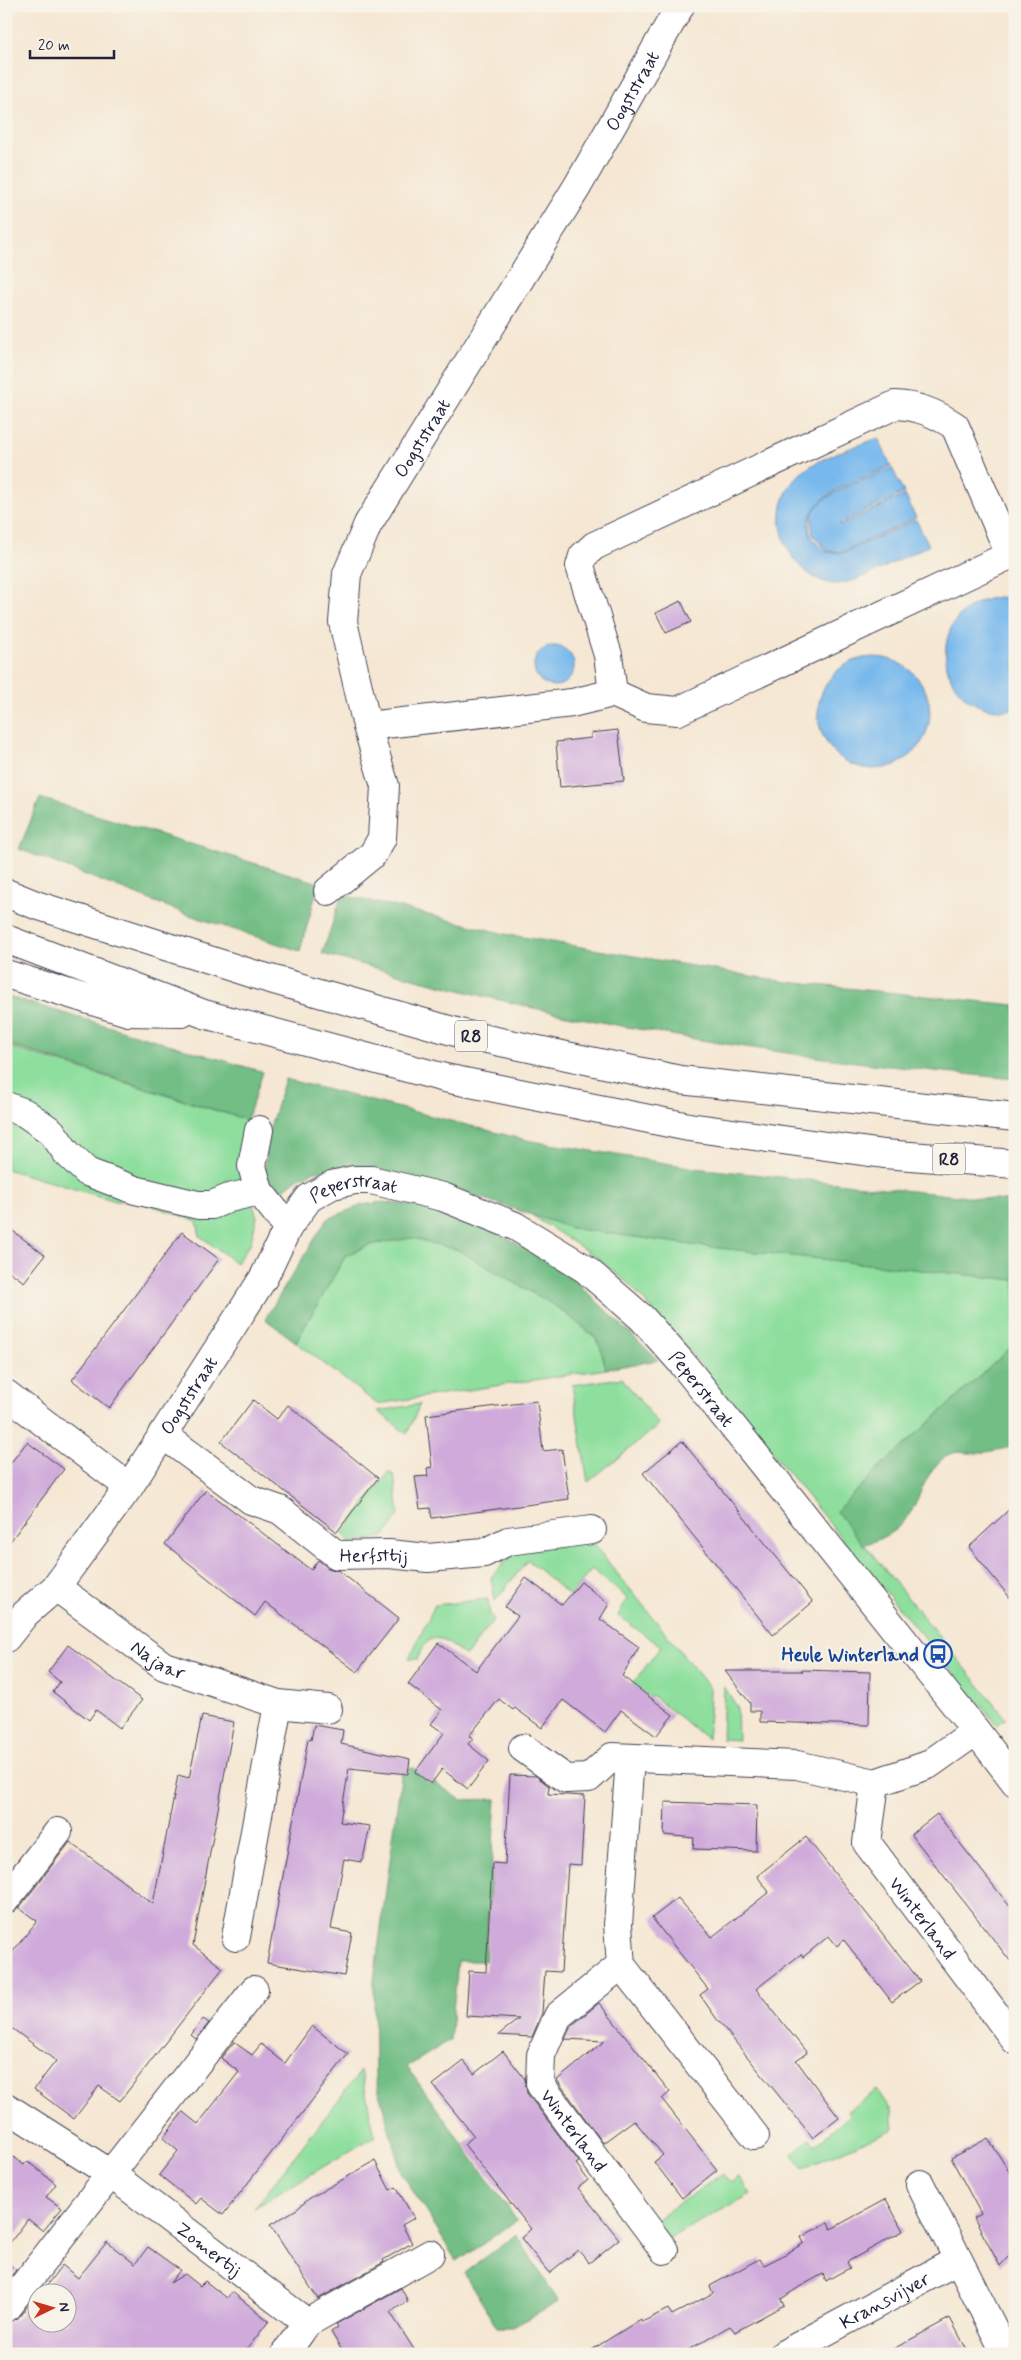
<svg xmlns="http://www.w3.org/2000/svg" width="1021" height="2360" font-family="Mynerve,sans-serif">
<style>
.green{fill:#8edf9e;stroke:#58806c}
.forest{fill:#72be85;stroke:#4a7060}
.water{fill:#78b9ed;stroke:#4d6e94}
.building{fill:#cfaada}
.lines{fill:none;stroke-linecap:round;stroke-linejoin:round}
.minor-casing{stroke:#424052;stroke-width:30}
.highway-casing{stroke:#424052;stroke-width:30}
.minor{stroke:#fff;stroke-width:28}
.highway{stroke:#fff;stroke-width:28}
.labels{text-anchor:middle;stroke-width:4.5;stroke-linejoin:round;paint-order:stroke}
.shield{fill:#f7f3e8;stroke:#62616f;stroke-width:1}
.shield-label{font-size:18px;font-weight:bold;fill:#22223b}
.street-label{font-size:19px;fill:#22223b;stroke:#f7f3e8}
.transit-label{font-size:19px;font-weight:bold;fill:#164399;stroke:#f7f3e8;text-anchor:end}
</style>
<rect width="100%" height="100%" fill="#f7f3e8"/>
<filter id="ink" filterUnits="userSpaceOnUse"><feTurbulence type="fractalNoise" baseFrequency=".02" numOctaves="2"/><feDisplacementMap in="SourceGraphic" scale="10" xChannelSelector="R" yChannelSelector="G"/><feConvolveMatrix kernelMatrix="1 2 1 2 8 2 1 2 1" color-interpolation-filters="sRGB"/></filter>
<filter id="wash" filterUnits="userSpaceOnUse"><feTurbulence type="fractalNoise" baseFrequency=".0096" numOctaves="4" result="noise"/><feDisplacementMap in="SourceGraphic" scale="20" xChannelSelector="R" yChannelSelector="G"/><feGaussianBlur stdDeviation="1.12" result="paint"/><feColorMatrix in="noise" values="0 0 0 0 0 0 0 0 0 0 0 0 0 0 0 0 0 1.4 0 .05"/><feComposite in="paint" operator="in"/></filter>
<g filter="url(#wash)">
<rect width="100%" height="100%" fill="#f5e7d3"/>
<!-- green -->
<path class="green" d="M 6,1046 L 247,1120 L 242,1170 L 257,1217 L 250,1244 L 236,1263 L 200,1236 L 197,1221 L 135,1200 L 116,1201 L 6,1169 Z
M 530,1214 L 571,1228 L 692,1245 L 1015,1280 L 1015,1344 L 874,1473 L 837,1511 L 1006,1718 L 997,1725 L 865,1567 L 677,1336 L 630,1285 L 599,1259 Z
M 412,1237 L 458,1250 L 559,1308 L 595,1337 L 601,1349 L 606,1369 L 377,1404 L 296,1342 L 346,1255 L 369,1245 Z
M 622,1378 L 659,1425 L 588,1482 L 572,1385 Z
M 420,1404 L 407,1434 L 378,1411 Z
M 389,1472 L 394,1475 L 399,1514 L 384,1537 L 350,1543 L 343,1533 Z
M 591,1541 L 710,1688 L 708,1739 L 651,1695 L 640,1709 L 623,1697 L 661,1646 L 618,1616 L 627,1598 L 592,1569 L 570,1596 L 528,1560 L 495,1601 L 491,1577 L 515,1552 Z
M 488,1599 L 490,1615 L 494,1619 L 466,1656 C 445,1641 430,1624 418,1659 L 409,1659 L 435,1605 Z
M 724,1686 L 737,1707 L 738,1740 L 722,1739 Z
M 361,2071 L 375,2136 L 254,2208 Z
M 877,2090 L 892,2112 L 894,2129 L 803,2168 L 792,2154 L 810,2139 L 815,2145 L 849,2116 L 847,2112 Z
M 722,2174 L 730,2183 L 739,2177 L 751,2194 L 666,2240 L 652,2222 Z"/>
<!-- forest -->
<path class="forest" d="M 40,798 L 319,883 L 300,951 L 189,915 L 19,849 Z
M 342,895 L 397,907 L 505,934 L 786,982 L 1015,1005 L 1015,1079 C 854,1064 691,1043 534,1008 C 463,992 392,972 322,954 Z
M 6,996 L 263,1072 L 247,1120 L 6,1044 Z
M 285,1079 L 526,1140 L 695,1168 L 1015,1202 L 1015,1280 L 692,1245 L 571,1228 L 461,1191 L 368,1167 L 315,1171 L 295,1180 L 280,1192 L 272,1192 L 265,1177 L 266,1140 Z
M 383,1202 L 423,1207 L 501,1234 L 570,1276 L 658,1360 L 606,1369 L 601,1349 L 595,1337 L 559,1308 L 458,1250 L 412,1238 L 369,1245 L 346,1255 L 296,1342 L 265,1319 L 327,1219 L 362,1205 Z
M 1015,1344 L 1015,1446 C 1003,1449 989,1452 977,1453 C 962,1454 954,1448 941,1460 C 926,1474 921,1493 912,1510 C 902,1529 883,1539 863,1545 L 836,1511 L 874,1473 Z
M 414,1768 L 461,1800 L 496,1799 L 485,1961 L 458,1961 L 450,2040 L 407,2067 L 517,2220 L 457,2262 L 401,2172 L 375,2077 L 374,1980 L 402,1770 Z
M 516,2235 L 559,2302 L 512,2327 L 497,2327 L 464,2273 Z"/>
<!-- water -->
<path class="water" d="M 878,438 L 891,466 C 865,478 797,496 811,535 C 813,541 822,548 826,552 L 843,553 L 916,520 L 929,545 C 905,556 859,584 834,584 C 825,583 814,578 807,572 C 775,547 770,496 805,470 C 825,455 855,447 878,438 Z
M 892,468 L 904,493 L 840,523 L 840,525 L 905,495 L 916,518 L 842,552 L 827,551 L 813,535 C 812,529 811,520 812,515 C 817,494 873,476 892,468 Z
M 999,597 L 1015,599 L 1015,709 C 935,723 917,607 999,597 Z
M534 666a20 20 0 1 1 40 0a20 20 0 1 1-40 0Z
M818 713a56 56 0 1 1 112 0a56 56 0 1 1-112 0Z"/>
<g id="blocks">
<!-- building -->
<path class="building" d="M 681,601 L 691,622 L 666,633 L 656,613 Z
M 618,730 L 624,781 L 560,787 L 556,742 L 591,738 L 591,733 Z
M 6,1226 L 45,1255 L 24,1282 L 6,1269 Z
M 182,1232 L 219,1259 L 109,1408 L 72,1380 Z
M 253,1400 L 277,1419 L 288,1405 L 378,1478 L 337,1532 L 221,1442 Z
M 537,1401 L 543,1451 L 562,1449 L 569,1499 L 432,1518 L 430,1508 L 420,1509 L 415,1477 L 428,1476 L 427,1468 L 432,1467 L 426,1415 Z
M 682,1441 L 813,1602 L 773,1635 L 643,1473 Z
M 27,1442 L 64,1469 L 6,1547 L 6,1469 Z
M 206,1490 L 311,1570 L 318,1560 L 328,1568 L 339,1571 L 399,1618 L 357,1672 L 265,1602 L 255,1616 L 165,1544 Z
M 1015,1504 L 1015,1604 L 969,1547 Z
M 526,1578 L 562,1605 L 581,1582 L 609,1604 L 600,1619 L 639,1647 L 622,1676 L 673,1715 L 656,1736 L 621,1710 L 605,1732 L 563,1700 L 542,1728 L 515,1708 L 513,1710 L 499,1699 L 469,1736 L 473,1738 L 468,1744 L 489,1761 L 468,1789 L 442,1769 L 431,1784 L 415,1772 L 444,1733 L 431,1724 L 442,1710 L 408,1684 L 438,1643 L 476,1671 L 518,1616 L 505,1607 Z
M 68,1645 L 142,1700 L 120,1728 L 96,1710 L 89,1720 L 53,1692 L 60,1682 L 48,1672 Z
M 801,1670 L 870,1672 L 869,1725 L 760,1722 L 760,1711 L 750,1711 L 750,1703 L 725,1671 L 803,1671 Z
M 202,1716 L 234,1722 L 193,1945 L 223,1968 L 120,2101 L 99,2086 L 74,2119 L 34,2089 L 56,2061 L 6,2024 L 6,1960 L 37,1921 L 19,1908 L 70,1842 L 153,1904 L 178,1775 L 189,1778 Z
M 314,1725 L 343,1730 L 341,1744 L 410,1759 L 408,1774 L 349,1768 L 340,1822 L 370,1826 L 363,1859 L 361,1859 L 361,1862 L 344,1859 L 331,1929 L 352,1933 L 344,1976 L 267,1963 L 308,1739 L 311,1740 Z
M 510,1775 L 536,1776 L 549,1786 L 548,1794 L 585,1796 L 581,1865 L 568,1864 L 561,1972 L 545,1971 L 542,2013 L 532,2037 L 498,2035 L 519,2019 L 466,2016 L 469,1971 L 486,1972 L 492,1863 L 505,1864 Z
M 665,1802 L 757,1805 L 756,1851 L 693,1849 L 694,1838 L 664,1835 Z
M 937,1814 L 1015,1913 L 1015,1967 L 911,1834 Z
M 806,1837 L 920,1981 L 892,2002 L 844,1940 L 837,1946 L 829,1936 L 803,1957 L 801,1954 L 756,1989 L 807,2053 L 796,2060 L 839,2118 L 813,2138 L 716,2018 L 700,1995 L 708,1989 L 652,1918 L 678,1898 L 712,1937 L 769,1892 L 757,1876 Z
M 599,2003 L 670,2092 L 662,2099 L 717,2170 L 682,2198 L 654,2162 L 663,2155 L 634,2120 L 603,2143 L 557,2080 L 605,2041 L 565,2039 L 571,2026 Z
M 203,2019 L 209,2023 L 196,2039 L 191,2035 Z
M 312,2026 L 348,2054 L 223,2215 L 201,2198 L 196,2204 L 159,2175 L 178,2151 L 163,2138 L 183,2112 L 198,2124 L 239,2072 L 221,2058 L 234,2042 L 252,2055 L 261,2044 L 285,2063 Z
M 503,2051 L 525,2079 L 527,2093 L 579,2162 L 576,2164 L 588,2180 L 578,2188 L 619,2239 L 589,2263 L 578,2250 L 549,2273 L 521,2238 L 531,2229 L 464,2144 L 474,2136 L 433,2085 L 464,2061 L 474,2074 Z
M 988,2138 L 1015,2181 L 1015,2249 L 1000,2266 L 974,2218 L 981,2214 L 951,2158 Z
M 6,2151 L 24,2165 L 27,2161 L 56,2184 L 46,2197 L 62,2208 L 43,2231 L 28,2219 L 6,2248 Z
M 375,2161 L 390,2190 L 396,2187 L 414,2218 L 402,2225 L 412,2243 L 383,2260 L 384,2262 L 318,2299 L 270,2225 L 297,2209 L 310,2198 Z
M 886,2199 L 903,2231 L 847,2262 L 850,2268 L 838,2274 L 826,2281 L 823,2274 L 801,2286 L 781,2299 L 784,2305 L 735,2332 L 730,2326 L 681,2354 L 585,2354 L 641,2319 L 642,2322 L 668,2309 L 672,2315 L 693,2304 L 713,2293 L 710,2286 L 759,2259 L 764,2265 L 784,2255 L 804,2243 L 801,2237 L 828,2222 L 831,2229 Z
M 107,2242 L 135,2264 L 148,2247 L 180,2270 L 170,2283 L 185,2274 L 200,2286 L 205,2281 L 227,2298 L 232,2292 L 269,2321 L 243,2354 L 6,2354 L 6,2323 L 18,2318 L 38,2293 L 38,2322 L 68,2322 L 68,2292 L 38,2292 L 40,2290 L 42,2291 L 62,2265 L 78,2278 Z
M 6,2261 L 16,2270 L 6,2282 Z
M 401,2288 L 408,2301 L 390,2312 L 417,2354 L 344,2354 L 331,2332 L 338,2327 L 336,2324 Z
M 950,2318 L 969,2354 L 884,2354 Z"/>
</g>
</g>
<g filter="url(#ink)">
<use href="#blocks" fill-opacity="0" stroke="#424052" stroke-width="1"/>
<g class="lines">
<defs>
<g id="minor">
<path d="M 367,726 L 572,703 L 613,693 L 646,708 L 678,711 L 1010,555 L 955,426 C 935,413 918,406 895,405 L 594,546 L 583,556 L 580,566 L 608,655 L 613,693"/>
<path id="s1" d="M 328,891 L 373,854 L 382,838 L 385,786 L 367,726 L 343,622 L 347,574 L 368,524 L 577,187 L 680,6"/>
<path d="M 6,1106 L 25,1113 L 52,1132 L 66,1152 L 87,1172 L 135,1190 L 198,1205 L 212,1205 L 229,1198 L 259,1191"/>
<path d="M 259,1130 L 252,1166 L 259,1191 L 288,1227"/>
<path d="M 6,1394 L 129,1487"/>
<path id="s2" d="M 162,1434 L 251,1500 L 280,1510 L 337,1555 L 389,1554 L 428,1558 L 484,1553 L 508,1541 L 592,1530"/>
<path id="s3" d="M 56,1587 L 164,1666 L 278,1704 L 328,1709"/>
<path id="s4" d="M 6,1638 L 25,1614 L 56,1587 L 129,1487 L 264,1277 L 288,1227 L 309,1198 L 332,1185 L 354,1180 L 371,1180 L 443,1197 L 515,1226 L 584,1268 L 642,1318 L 682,1363 L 976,1731 L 1015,1782"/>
<path d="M 523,1748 L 566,1779 L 589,1778 L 612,1757 L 797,1765 L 875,1783 L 928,1765 L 976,1731"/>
<path d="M 630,1758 L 618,1925 L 621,1965 L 755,2136"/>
<path id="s5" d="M 875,1783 L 867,1843 L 1015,2040"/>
<path d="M 6,1899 L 58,1832"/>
<path d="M 236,1937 L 278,1704"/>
<path id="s6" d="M 621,1965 L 558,2016 L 541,2055 L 540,2084 L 664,2250"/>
<path id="s7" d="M 6,2107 L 111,2174 L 307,2323"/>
<path d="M 920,2184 L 1006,2354"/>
<path d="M 6,2308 L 254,1990"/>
<path d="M 285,2354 L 307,2323 L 430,2254"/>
<path id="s8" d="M 784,2354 L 958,2260"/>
</g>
<path id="highway" d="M 6,893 L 36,905 L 253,974 L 463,1034 L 680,1080 L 1015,1117
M 6,939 L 204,1014 L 445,1078 L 689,1127 L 884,1154 L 1015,1164
M 6,974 L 128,1012 L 182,1013"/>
</defs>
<!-- minor casing -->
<use href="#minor" class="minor-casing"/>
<!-- highway casing -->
<use href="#highway" class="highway-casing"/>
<!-- minor -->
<use href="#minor" class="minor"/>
<!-- highway -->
<use href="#highway" class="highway"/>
</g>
</g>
<!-- icons -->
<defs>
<symbol id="bus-ring" viewBox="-11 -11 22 22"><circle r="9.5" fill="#f7f3e8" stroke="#1a4fb4" stroke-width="1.5"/><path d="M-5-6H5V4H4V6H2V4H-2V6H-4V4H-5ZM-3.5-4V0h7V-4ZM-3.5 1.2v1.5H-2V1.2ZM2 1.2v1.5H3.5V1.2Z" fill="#1a4fb4"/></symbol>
</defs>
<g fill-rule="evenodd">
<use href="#bus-ring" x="922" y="1638" width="32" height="32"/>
</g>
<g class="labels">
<!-- shield labels -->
<g class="shield">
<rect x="455" y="1020.5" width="32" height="31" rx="4"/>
<rect x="933" y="1143.5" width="32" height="31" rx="4"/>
</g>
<g class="shield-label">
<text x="471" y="1042">R8</text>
<text x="949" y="1165">R8</text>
</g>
<!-- street labels -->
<g class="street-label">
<text dy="7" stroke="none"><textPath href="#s1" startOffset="908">Oogststraat</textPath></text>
<text dy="7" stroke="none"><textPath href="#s1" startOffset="502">Oogststraat</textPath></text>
<text dy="7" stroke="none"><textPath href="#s4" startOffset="584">Peperstraat</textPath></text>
<text dy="7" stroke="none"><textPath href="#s4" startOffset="1004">Peperstraat</textPath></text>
<text dy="7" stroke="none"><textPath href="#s4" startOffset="305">Oogststraat</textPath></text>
<text dy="7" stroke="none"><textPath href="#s2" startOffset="251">Herfsttij</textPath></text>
<text dy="7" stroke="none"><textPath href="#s3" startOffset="126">Najaar</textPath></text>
<text dy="7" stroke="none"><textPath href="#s5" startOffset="154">Winterland</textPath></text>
<text dy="7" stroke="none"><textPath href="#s6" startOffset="210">Winterland</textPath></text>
<text dy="7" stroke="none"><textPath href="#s7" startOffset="248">Zomertij</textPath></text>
<text dy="7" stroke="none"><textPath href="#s8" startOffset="114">Kransvijver</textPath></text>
</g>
<!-- transit labels -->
<g class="transit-label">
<text x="919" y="1661">Heule Winterland</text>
</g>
</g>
<!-- margin -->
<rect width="1021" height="2360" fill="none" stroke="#f7f3e8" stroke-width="25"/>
<!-- north arrow -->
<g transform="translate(52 2308) rotate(85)"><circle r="24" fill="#f7f3e8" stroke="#a29fa3"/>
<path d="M0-4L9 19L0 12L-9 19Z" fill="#c8321e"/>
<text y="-8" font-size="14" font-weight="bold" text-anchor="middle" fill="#22223b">N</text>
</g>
<!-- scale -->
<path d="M30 50v8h84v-8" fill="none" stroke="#22223b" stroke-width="2.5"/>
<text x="38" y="50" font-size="15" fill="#22223b" stroke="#f7f3e8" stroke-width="4" paint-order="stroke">20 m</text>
</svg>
